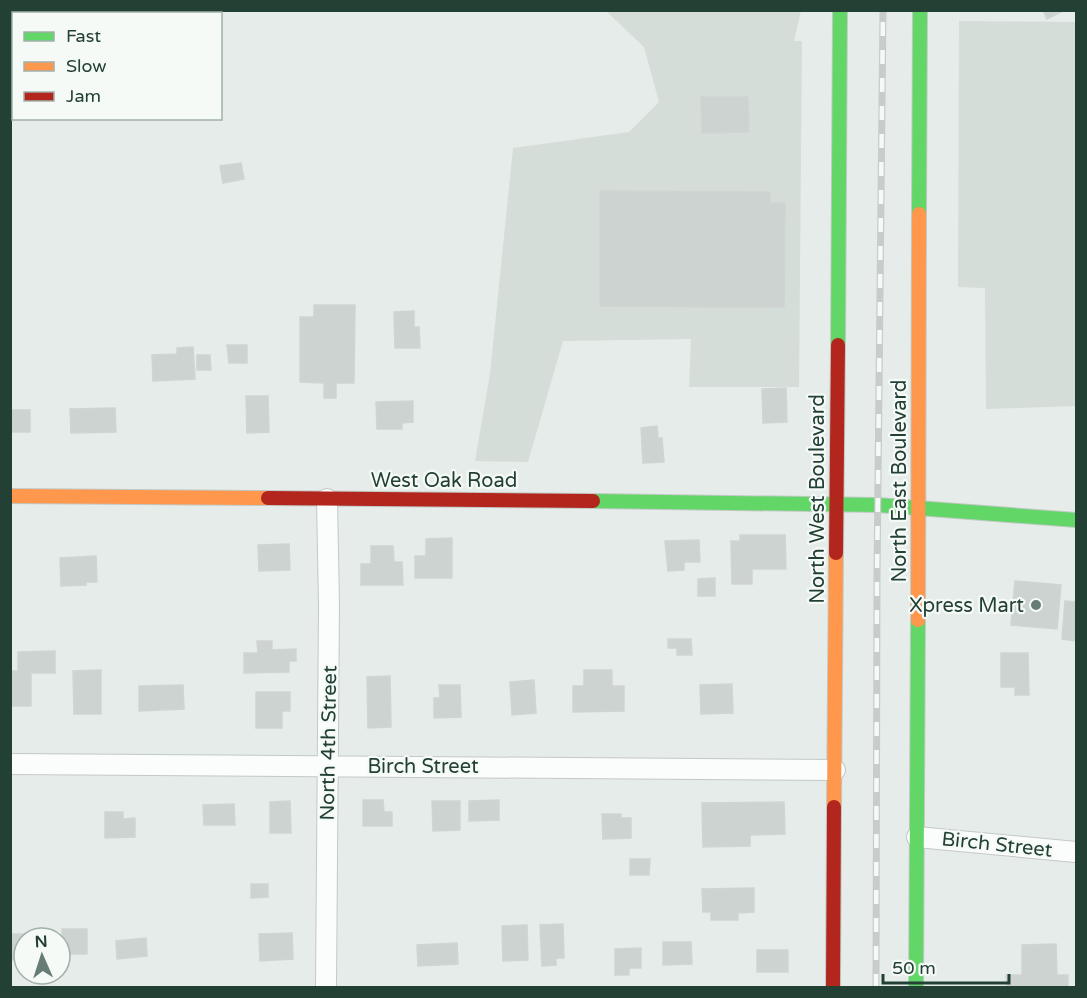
<svg xmlns="http://www.w3.org/2000/svg" width="1087" height="998" font-family="'Varela Round',sans-serif">
<style>
.built{fill:#d4ddd8}
.building{fill:#cdd3d0;stroke:#cfd5d2;stroke-width:1.5}
.lines{fill:none;stroke-linecap:round;stroke-linejoin:round}
.street-casing{stroke:#c3c9c6;stroke-width:22}
.fast-casing{stroke:#c2c9c6;stroke-width:16}
.slow-casing{stroke:#c2c9c6;stroke-width:16}
.jam-casing{stroke:#c2c9c6;stroke-width:16}
.street{stroke:#fbfcfc;stroke-width:20}
.fast{stroke:#63d668;stroke-width:14}
.slow{stroke:#ff974d;stroke-width:14}
.jam{stroke:#b3261e;stroke-width:14}
.rail-casing{stroke:#c8ccca;stroke-width:7}
.rail{stroke:#f5faf7;stroke-width:4.5;stroke-dasharray:14;stroke-linecap:butt}
.poi-dot{fill:#677c74;stroke:#f5faf7;stroke-width:2}
.labels{text-anchor:middle;stroke-width:4.5;stroke-linejoin:round;paint-order:stroke}
.street-label{font-size:20px;fill:#234035;stroke:#f5faf7}
.poi-label{font-size:20px;fill:#234035;stroke:#f5faf7;text-anchor:end}
</style>
<rect width="100%" height="100%" fill="#e6ece9"/>
<!-- built -->
<path class="built" d="M 606,11 L 801,11 L 794,41 L 802,41 L 799,387 L 689,387 L 691,339 L 563,341 L 528,462 L 475,461 L 490,374 L 513,148 L 629,132 L 659,102 L 644,47 Z
M 959,21 L 1076,22 L 1076,406 L 986,409 L 985,288 L 958,287 Z"/>
<!-- building -->
<path class="building" d="M 1043,10 L 1060,10 L 1061,12 L 1047,19 Z
M 701,97 L 748,97 L 749,132 L 702,133 Z
M 241,163 L 244,179 L 223,183 L 220,166 Z
M 600,191 L 770,192 L 770,203 L 785,203 L 784,307 L 600,306 Z
M 314,305 L 355,305 L 354,383 L 336,383 L 336,398 L 324,398 L 324,383 L 300,382 L 300,317 L 314,317 Z
M 414,311 L 414,327 L 419,327 L 420,348 L 395,348 L 394,312 Z
M 227,345 L 247,345 L 247,363 L 229,363 Z
M 193,347 L 195,379 L 153,381 L 152,355 L 177,354 L 177,348 Z
M 197,355 L 210,355 L 211,370 L 197,370 Z
M 786,388 L 787,422 L 763,423 L 762,389 Z
M 246,396 L 268,396 L 269,432 L 247,433 Z
M 413,401 L 413,422 L 402,423 L 402,429 L 377,429 L 376,402 Z
M 115,408 L 116,432 L 71,433 L 70,409 Z
M 10,410 L 30,410 L 30,432 L 11,432 Z
M 657,426 L 658,438 L 662,438 L 664,462 L 643,463 L 641,428 Z
M 740,535 L 785,535 L 786,569 L 752,569 L 752,584 L 732,584 L 731,541 L 740,541 Z
M 452,538 L 452,578 L 415,578 L 415,556 L 426,556 L 426,539 Z
M 699,540 L 700,562 L 684,562 L 684,570 L 668,571 L 665,541 Z
M 289,544 L 290,570 L 259,571 L 258,545 Z
M 371,546 L 393,546 L 394,562 L 402,562 L 403,585 L 361,585 L 361,564 L 371,564 Z
M 96,556 L 97,582 L 86,582 L 86,585 L 61,586 L 60,558 Z
M 715,578 L 715,596 L 698,596 L 698,579 Z
M 1015,581 L 1061,585 L 1057,629 L 1011,625 Z
M 1065,601 L 1076,602 L 1076,641 L 1062,639 Z
M 668,639 L 691,639 L 692,655 L 677,655 L 677,648 L 668,648 Z
M 257,641 L 272,641 L 272,650 L 296,649 L 296,661 L 289,661 L 289,672 L 244,673 L 244,653 L 258,653 Z
M 55,651 L 55,673 L 31,673 L 31,706 L 10,706 L 10,671 L 18,671 L 18,652 Z
M 1001,653 L 1028,653 L 1029,695 L 1015,695 L 1015,687 L 1001,687 Z
M 101,670 L 101,714 L 74,714 L 73,671 Z
M 584,670 L 612,670 L 612,686 L 624,686 L 624,711 L 573,712 L 573,686 L 584,686 Z
M 390,676 L 391,727 L 368,728 L 367,677 Z
M 534,680 L 536,713 L 512,715 L 510,682 Z
M 732,684 L 733,713 L 701,714 L 700,685 Z
M 183,685 L 184,709 L 139,711 L 139,686 Z
M 439,685 L 460,685 L 461,717 L 434,718 L 434,698 L 440,698 Z
M 256,692 L 290,692 L 290,711 L 282,711 L 282,728 L 256,728 Z
M 363,800 L 383,800 L 384,812 L 392,812 L 392,826 L 363,826 Z
M 499,800 L 499,820 L 469,821 L 469,801 Z
M 290,801 L 291,833 L 270,833 L 270,802 Z
M 432,801 L 460,801 L 460,830 L 433,831 Z
M 784,802 L 785,834 L 750,835 L 750,846 L 703,847 L 702,803 Z
M 234,804 L 235,825 L 204,825 L 203,805 Z
M 105,812 L 123,812 L 123,819 L 135,818 L 135,837 L 105,838 Z
M 602,814 L 621,814 L 621,818 L 631,818 L 631,838 L 603,839 Z
M 630,859 L 650,859 L 649,875 L 630,875 Z
M 251,884 L 268,884 L 268,897 L 251,898 Z
M 754,888 L 754,912 L 738,913 L 738,920 L 711,920 L 711,912 L 703,912 L 702,889 Z
M 563,924 L 564,958 L 556,958 L 556,965 L 542,966 L 540,925 Z
M 527,925 L 528,960 L 503,961 L 502,926 Z
M 62,929 L 87,929 L 87,954 L 63,954 Z
M 292,933 L 293,959 L 260,961 L 259,934 Z
M 12,934 L 36,934 L 36,938 L 24,938 L 24,960 L 12,960 Z
M 146,938 L 147,956 L 117,959 L 116,941 Z
M 663,942 L 691,942 L 692,964 L 663,965 Z
M 457,943 L 458,964 L 418,966 L 417,945 Z
M 1056,944 L 1057,975 L 1068,975 L 1068,988 L 1007,988 L 1006,975 L 1022,975 L 1022,945 Z
M 641,948 L 641,968 L 629,968 L 629,975 L 615,975 L 615,949 Z
M 757,950 L 788,950 L 788,972 L 757,972 Z"/>
<g class="lines">
<defs>
<path id="street" d="M 10,764 L 835,770
M 917,837 L 1076,852
M 326,988 L 329,605 L 327,499"/>
<path id="fast" d="M 919,214 L 920,10
M 838,345 L 840,10
M 593,501 L 878,505 L 1076,520
M 916,988 L 918,620"/>
<path id="slow" d="M 10,496 L 268,498
M 918,620 L 919,214
M 834,807 L 836,553"/>
<path id="jam" d="M 268,498 L 593,501
M 836,553 L 838,345
M 833,988 L 834,807"/>
</defs>
<!-- street casing -->
<use href="#street" class="street-casing"/>
<!-- fast casing -->
<use href="#fast" class="fast-casing"/>
<!-- slow casing -->
<use href="#slow" class="slow-casing"/>
<!-- jam casing -->
<use href="#jam" class="jam-casing"/>
<!-- street -->
<use href="#street" class="street"/>
<!-- fast -->
<use href="#fast" class="fast"/>
<!-- slow -->
<use href="#slow" class="slow"/>
<!-- jam -->
<use href="#jam" class="jam"/>
<defs>
<path id="rail" d="M 876,988 L 877,577 L 883,10"/>
</defs>
<!-- rail casing -->
<use href="#rail" class="rail-casing"/>
<!-- rail -->
<use href="#rail" class="rail"/>
</g>
<!-- markers -->
<circle class="poi-dot" cx="1036" cy="605" r="6"/>
<g class="labels">
<!-- street labels -->
<g class="street-label">
<text x="444" y="487">West Oak Road</text>
<text transform="translate(899 481) rotate(-90)" y="7">North East Boulevard</text>
<text transform="translate(817 499) rotate(-90)" y="7">North West Boulevard</text>
<text transform="translate(328 743) rotate(-89)" y="7">North 4th Street</text>
<text x="423" y="773">Birch Street</text>
<text transform="translate(997 844) rotate(6)" y="7">Birch Street</text>
</g>
<!-- poi labels -->
<g class="poi-label">
<text x="1024" y="612">Xpress Mart</text>
</g>
</g>
<!-- border -->
<rect width="1087" height="998" fill="none" stroke="#234035" stroke-width="24"/>
<!-- legend -->
<rect x="12" y="12" width="210" height="108" fill="#f5faf7" stroke="#a1b0a9" stroke-width="1.5"/>
<rect x="24" y="32" width="30" height="9" fill="#63d668" stroke="#a1b0a9" stroke-width="1.5"/>
<text x="66" y="42" font-size="18" fill="#234035">Fast</text>
<rect x="24" y="62" width="30" height="9" fill="#ff974d" stroke="#a1b0a9" stroke-width="1.5"/>
<text x="66" y="72" font-size="18" fill="#234035">Slow</text>
<rect x="24" y="92" width="30" height="9" fill="#b3261e" stroke="#a1b0a9" stroke-width="1.5"/>
<text x="66" y="102" font-size="18" fill="#234035">Jam</text>
<!-- north arrow -->
<g transform="translate(42 956) rotate(357)"><circle r="28" fill="#f5faf7" stroke="#a1b0a9" stroke-width="1.5"/>
<path d="M0-4.5L10 22L0 15L-10 22Z" fill="#677c74"/>
<text y="-9" font-size="16" font-weight="bold" text-anchor="middle" fill="#234035">N</text>
</g>
<!-- scale -->
<path d="M883 974v9h126v-9" fill="none" stroke="#234035" stroke-width="3"/>
<text x="892" y="974" font-size="18" fill="#234035" stroke="#f5faf7" stroke-width="4.5" paint-order="stroke">50 m</text>
</svg>
